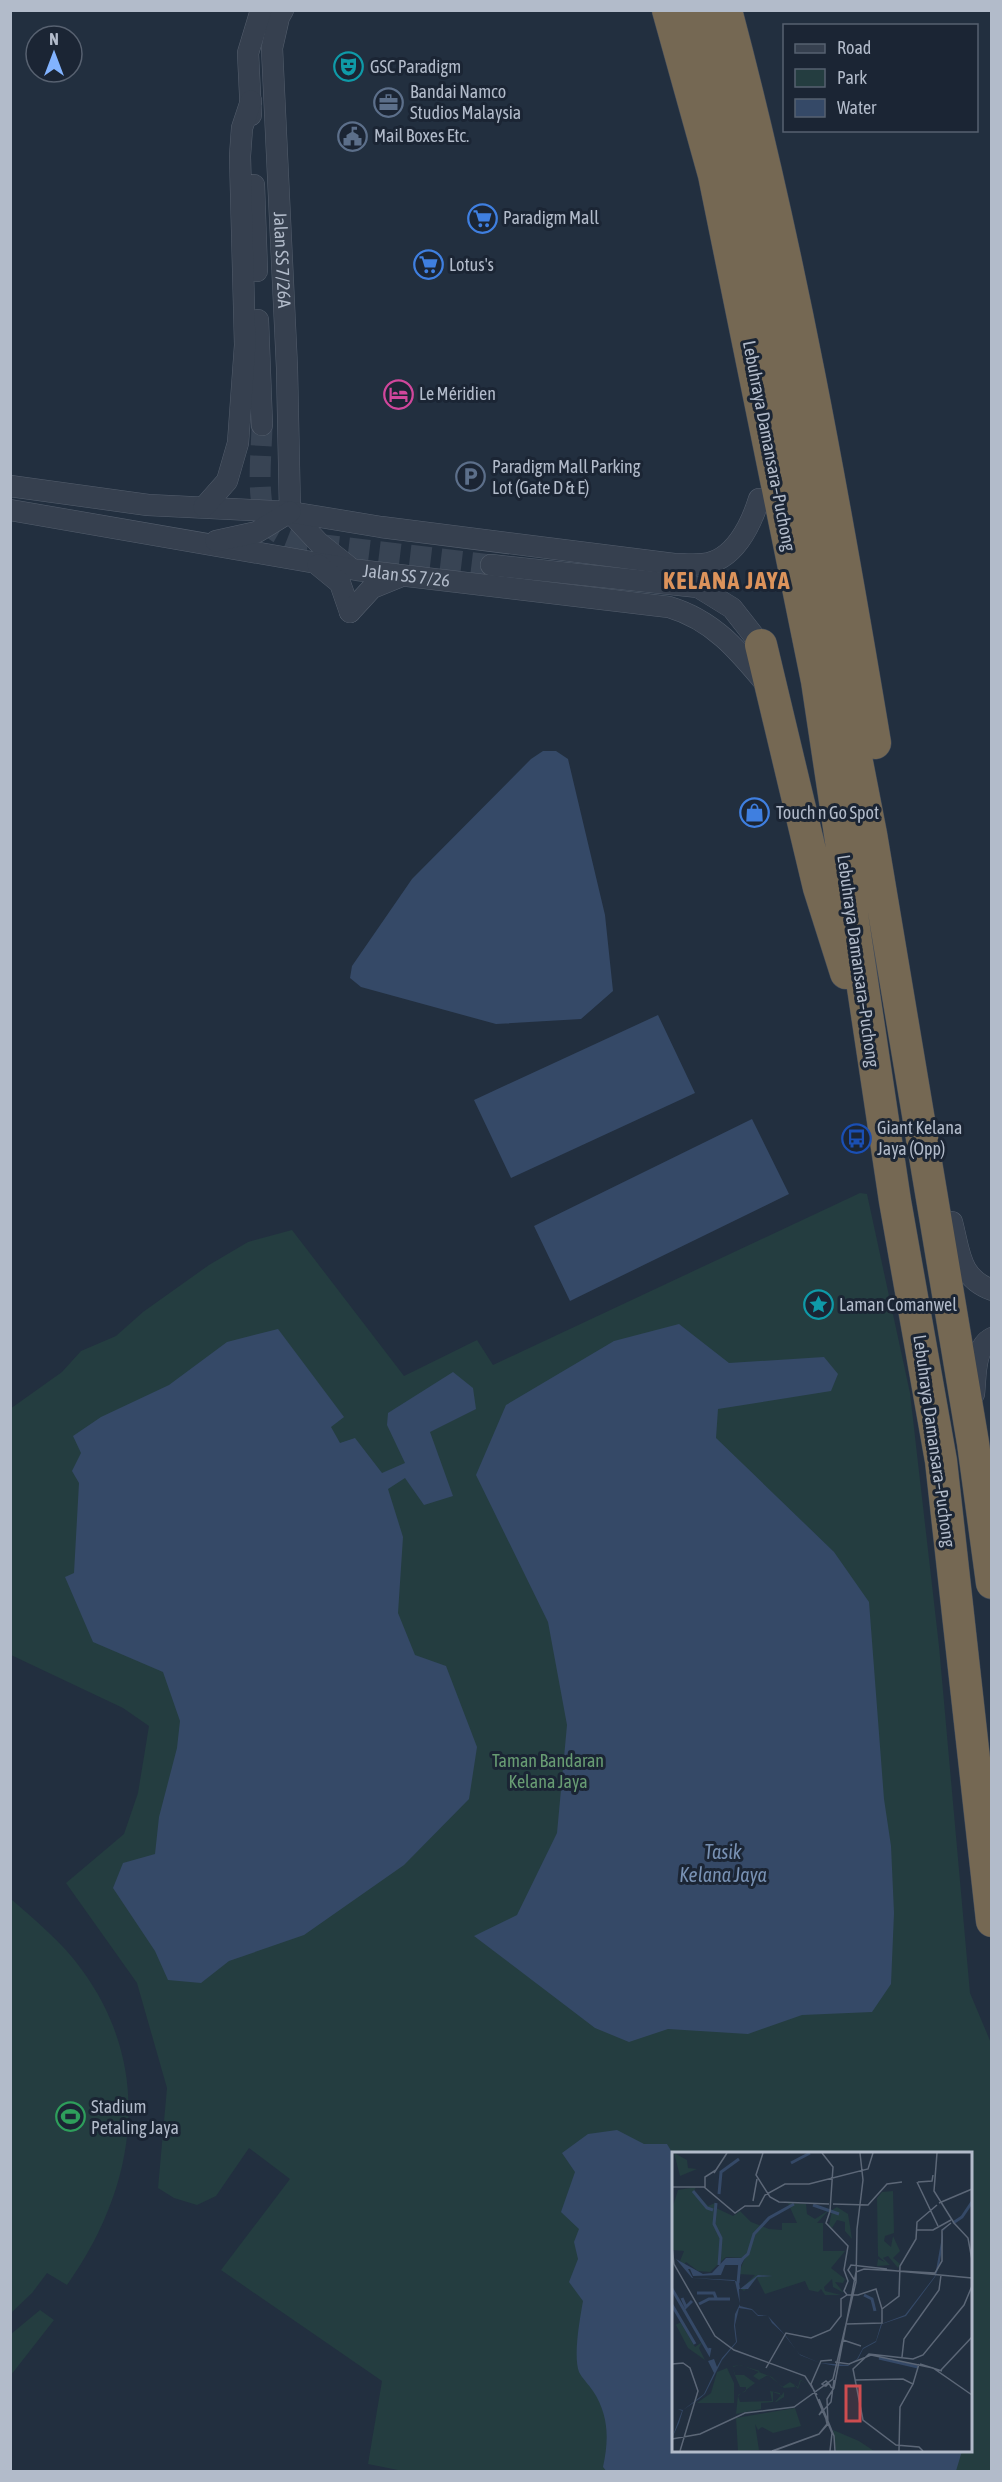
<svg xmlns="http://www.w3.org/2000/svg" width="1002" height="2482" font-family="'Asap Condensed',sans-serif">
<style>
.green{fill:#243d40;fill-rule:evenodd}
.water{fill:#354967}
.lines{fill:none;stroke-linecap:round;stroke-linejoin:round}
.minor-tunnel{stroke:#384454;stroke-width:21;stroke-dasharray:21 10;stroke-linecap:butt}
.minor-casing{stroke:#545e6d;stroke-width:22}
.highway-casing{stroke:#414b5a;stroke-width:33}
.minor{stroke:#36404f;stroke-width:21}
.highway{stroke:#756853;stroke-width:32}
.labels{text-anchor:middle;stroke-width:6;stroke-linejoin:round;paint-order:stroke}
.poi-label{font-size:18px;fill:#b2bbca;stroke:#1b2534;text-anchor:start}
.street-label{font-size:18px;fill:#b2bbca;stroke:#1b2534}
.park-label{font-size:18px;fill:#689c73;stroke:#1b2534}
.water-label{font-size:20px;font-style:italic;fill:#7891b3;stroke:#1b2534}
.district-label{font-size:24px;font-weight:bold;letter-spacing:1.5px;fill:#dc935b;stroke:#1b2534}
.inset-river{fill:none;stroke:#354967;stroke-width:3}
.inset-road{fill:none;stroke:#5c6777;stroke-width:1.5}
.view{fill:#cd4d50;fill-opacity:0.15;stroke:#cd4d50;stroke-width:3}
.inset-edge{fill:none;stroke:#b2bbca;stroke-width:3}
</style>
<rect width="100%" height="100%" fill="#222f3f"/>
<!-- green -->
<path class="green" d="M 860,1193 L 867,1194 L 910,1393 L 939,1646 L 970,1993 L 991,2043 L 991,2471 L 408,2472 L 368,2464 L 382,2381 L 221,2270 L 290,2179 L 249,2148 L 216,2196 L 197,2205 L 174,2198 L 158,2188 L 167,2088 L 137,1983 L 66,1883 L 124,1834 L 138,1793 L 149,1726 L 123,1708 L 11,1655 L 10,1409 L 62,1372 L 81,1351 L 116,1336 L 143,1312 L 209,1265 L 248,1242 L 292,1230 L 404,1376 L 477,1340 L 493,1365 ZM 674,2154 L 970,2154 L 970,2450 L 674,2450 Z
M 11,1899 C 36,1921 63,1943 82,1970 C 156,2071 135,2189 67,2285 L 47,2273 L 32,2293 L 11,2313 Z
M 40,2310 L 54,2320 L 11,2375 L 11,2334 Z"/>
<!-- water -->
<path class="water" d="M 543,751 L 556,751 L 568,759 L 605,915 L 613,991 L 581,1019 L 496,1024 L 361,987 L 350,978 L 352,966 L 412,879 L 531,759 Z
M 658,1015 L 695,1093 L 511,1178 L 474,1100 Z
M 752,1119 L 789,1194 L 570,1301 L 534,1226 Z
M 679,1324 L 729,1363 L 824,1357 L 838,1374 L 831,1391 L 718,1409 L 716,1438 L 834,1552 L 869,1602 L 884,1799 L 891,1846 L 894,1913 L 891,1984 L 872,2012 L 802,2015 L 748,2034 L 668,2029 L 629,2042 L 595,2028 L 474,1936 L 517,1915 L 557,1833 L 567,1725 L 548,1622 L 476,1475 L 506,1405 L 614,1341 Z
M 278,1329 L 344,1417 L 331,1427 L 340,1443 L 355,1438 L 382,1473 L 405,1463 L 387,1425 L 388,1413 L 453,1372 L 473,1388 L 476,1409 L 430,1432 L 453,1496 L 424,1505 L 405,1478 L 388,1489 L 403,1537 L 398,1613 L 415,1655 L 446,1666 L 477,1747 L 469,1799 L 404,1865 L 304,1935 L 229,1961 L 201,1983 L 168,1980 L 155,1951 L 113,1888 L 123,1863 L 155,1854 L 159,1817 L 177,1748 L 180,1721 L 163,1672 L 93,1642 L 65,1577 L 74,1573 L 79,1483 L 72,1471 L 81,1453 L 73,1436 L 101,1417 L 169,1385 L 227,1342 Z
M 617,2130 L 644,2144 L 667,2144 L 673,2154 L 674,2450 L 962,2451 L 956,2471 L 607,2472 L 603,2467 C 609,2440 609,2415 593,2391 C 589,2385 582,2378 579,2372 C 573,2356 580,2318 583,2301 L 569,2282 L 578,2259 L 574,2242 L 579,2229 L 561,2212 L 575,2172 L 562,2153 L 588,2134 Z"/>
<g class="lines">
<!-- minor-tunnel -->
<path class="minor-tunnel" d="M 262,425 C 262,450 254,508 271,527 C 278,535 291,538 300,542 L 491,565"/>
<defs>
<g id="minor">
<path id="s1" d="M 283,10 L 279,17 L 272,48 L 287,368 L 290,512 L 319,543 L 348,566"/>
<path d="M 251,115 L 248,53 L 261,10"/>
<path d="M 254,185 L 257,271"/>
<path d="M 258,320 L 262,425"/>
<path d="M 10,486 L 148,505 L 290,512 L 381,527 L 674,564 C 683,564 693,565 703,564 C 734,561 751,525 759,499"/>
<path d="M 204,507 L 227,481 L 238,443 L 245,345 L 240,156 L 242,128 L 251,101"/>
<path id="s2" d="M 10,510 L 357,570 L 669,607 C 713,620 738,650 766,684"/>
<path d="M 216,541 L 257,532 L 290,512"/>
<path d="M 318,565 L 340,583 L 350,612"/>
<path d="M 491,565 L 698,587 L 732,608 L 761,645"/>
<path d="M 350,612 L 372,588 L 399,577"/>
<path d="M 952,1222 C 960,1252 959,1278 992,1290"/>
<path d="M 974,1394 C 976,1377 974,1347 992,1338"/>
</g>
<path id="highway" d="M 668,10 L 714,175 L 817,681 L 895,1201 L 941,1461 L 992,1921
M 695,10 L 741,167 L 871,834 L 973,1443 L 992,1583
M 726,10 C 790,251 834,497 875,743
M 761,645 L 819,888 L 846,973"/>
</defs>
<!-- minor casing -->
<use href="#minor" class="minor-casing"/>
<!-- highway casing -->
<use href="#highway" class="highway-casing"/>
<!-- minor -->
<use href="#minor" class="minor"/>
<!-- highway -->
<use href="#highway" class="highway"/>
</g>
<!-- icons -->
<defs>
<symbol id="theatre-ring" viewBox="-11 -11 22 22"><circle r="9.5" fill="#1b2534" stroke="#0f9aa8" stroke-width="1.5"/><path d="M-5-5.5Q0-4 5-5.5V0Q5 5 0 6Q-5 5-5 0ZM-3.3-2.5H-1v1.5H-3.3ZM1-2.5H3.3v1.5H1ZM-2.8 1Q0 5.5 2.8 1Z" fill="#0f9aa8"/></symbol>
<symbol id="office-ring" viewBox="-11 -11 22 22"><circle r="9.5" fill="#1b2534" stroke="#5c6f8a" stroke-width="1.5"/><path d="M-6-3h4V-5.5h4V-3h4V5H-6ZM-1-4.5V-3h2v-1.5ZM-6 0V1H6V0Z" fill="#5c6f8a"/></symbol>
<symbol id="civic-ring" viewBox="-11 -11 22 22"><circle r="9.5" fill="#1b2534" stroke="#5c6f8a" stroke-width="1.5"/><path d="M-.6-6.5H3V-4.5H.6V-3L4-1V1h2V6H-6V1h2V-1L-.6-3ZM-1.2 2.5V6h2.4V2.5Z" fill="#5c6f8a"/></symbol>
<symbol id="supermarket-ring" viewBox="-11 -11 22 22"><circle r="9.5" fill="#1b2534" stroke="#3f7fe0" stroke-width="1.5"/><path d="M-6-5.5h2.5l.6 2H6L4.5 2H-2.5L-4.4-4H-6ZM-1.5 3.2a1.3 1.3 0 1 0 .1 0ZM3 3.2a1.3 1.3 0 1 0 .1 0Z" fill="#3f7fe0"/></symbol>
<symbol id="hotel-ring" viewBox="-11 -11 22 22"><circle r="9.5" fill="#1b2534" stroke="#d1479c" stroke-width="1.5"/><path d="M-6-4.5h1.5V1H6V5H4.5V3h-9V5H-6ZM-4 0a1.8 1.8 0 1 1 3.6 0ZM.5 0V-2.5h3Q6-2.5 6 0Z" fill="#d1479c"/></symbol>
<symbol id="parking-ring" viewBox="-11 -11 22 22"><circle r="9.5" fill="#1b2534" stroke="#5c6f8a" stroke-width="1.5"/><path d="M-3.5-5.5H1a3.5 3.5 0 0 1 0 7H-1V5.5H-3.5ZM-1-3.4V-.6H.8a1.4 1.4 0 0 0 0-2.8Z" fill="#5c6f8a"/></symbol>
<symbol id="shop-ring" viewBox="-11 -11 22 22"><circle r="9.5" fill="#1b2534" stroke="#3f7fe0" stroke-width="1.5"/><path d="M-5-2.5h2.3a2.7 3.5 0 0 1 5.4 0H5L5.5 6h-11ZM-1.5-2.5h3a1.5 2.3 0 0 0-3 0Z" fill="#3f7fe0"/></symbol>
<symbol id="bus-ring" viewBox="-11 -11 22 22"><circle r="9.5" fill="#1b2534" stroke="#1a4fb4" stroke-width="1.5"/><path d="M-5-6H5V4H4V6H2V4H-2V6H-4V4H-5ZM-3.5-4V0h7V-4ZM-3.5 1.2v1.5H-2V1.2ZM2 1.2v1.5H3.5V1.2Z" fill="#1a4fb4"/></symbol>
<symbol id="sight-ring" viewBox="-11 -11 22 22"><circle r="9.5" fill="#1b2534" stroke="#0f9aa8" stroke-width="1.5"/><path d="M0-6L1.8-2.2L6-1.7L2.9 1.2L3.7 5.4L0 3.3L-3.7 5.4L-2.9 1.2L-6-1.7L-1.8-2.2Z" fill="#0f9aa8"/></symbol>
<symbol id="stadium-ring" viewBox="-11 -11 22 22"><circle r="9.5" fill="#1b2534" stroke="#2e9e5b" stroke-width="1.5"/><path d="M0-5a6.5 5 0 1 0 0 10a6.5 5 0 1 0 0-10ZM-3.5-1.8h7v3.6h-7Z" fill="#2e9e5b"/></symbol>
</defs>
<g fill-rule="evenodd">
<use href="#theatre-ring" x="332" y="50" width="33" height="33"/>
<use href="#office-ring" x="372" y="86" width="33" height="33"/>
<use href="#civic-ring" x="336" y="120" width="33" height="33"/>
<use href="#supermarket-ring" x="466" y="202" width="33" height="33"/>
<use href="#supermarket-ring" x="412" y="248" width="33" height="33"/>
<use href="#hotel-ring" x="382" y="378" width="33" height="33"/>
<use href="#parking-ring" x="454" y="460" width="33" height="33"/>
<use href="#shop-ring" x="738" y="796" width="33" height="33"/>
<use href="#bus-ring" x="840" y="1122" width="33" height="33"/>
<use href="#sight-ring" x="802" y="1288" width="33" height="33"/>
<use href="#stadium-ring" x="54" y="2100" width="33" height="33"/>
</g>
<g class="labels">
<!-- poi labels -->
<g class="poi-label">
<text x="370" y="73">GSC Paradigm</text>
<text x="410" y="98">Bandai Namco<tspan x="410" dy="21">Studios Malaysia</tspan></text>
<text x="374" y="142">Mail Boxes Etc.</text>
<text x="503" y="224">Paradigm Mall</text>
<text x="449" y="271">Lotus's</text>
<text x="419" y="400">Le Méridien</text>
<text x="492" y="473">Paradigm Mall Parking<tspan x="492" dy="21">Lot (Gate D &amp; E)</tspan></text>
<text x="776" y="819">Touch n Go Spot</text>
<text x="877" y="1134">Giant Kelana<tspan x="877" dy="21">Jaya (Opp)</tspan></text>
<text x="839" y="1311">Laman Comanwel</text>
<text x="91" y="2113">Stadium<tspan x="91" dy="21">Petaling Jaya</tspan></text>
</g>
<!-- street labels -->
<g class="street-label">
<text dy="6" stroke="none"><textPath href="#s1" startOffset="252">Jalan SS 7/26A</textPath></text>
<text transform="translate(769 446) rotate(79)" y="6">Lebuhraya Damansara–Puchong</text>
<text dy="6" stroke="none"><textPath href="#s2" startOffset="402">Jalan SS 7/26</textPath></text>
<text transform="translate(858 961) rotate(82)" y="6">Lebuhraya Damansara–Puchong</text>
<text transform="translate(934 1441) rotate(82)" y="6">Lebuhraya Damansara–Puchong</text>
</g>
<!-- park labels -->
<g class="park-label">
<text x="548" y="1767">Taman Bandaran<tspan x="548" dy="21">Kelana Jaya</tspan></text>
</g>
<!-- water labels -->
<g class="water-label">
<text x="723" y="1859">Tasik<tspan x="723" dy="23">Kelana Jaya</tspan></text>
</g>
<!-- district labels -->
<g class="district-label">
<text x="727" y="589">KELANA JAYA</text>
</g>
</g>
<!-- overview -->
<g transform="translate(672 2152)">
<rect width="300" height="300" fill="#222f3f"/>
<path d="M 2,1 L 15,8 L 16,16 L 25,17 L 8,24 ZM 24,35 L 22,39 L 36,54 L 43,51 L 44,56 L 61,64 L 68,59 L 79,70 L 97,77 L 110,78 L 110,71 L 125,71 L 116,51 L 134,52 L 135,62 L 143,67 L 157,58 L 145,71 L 151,71 L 151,99 L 173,99 L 159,116 L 173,127 L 171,131 L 163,130 L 172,141 L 161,135 L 160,127 L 152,135 L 153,139 L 169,143 L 153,143 L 149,137 L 146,140 L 137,138 L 133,129 L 93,142 L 85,126 L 72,139 L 69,137 L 83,123 L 66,122 L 73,106 L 54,105 L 38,120 L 26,119 L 14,110 L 12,113 L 8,109 L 12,99 L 1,98 L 0,57 L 6,38 ZM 221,39 L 222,81 L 213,84 L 212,89 L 219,95 L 221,84 L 228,99 L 221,106 L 228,112 L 226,116 L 216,104 L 211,106 L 218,113 L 205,114 L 206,107 L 213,110 L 206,104 L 205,46 L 210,40 ZM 165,55 L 176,62 L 180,87 L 173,79 L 173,70 L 165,68 L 160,76 L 157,74 L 160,58 ZM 9,171 L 23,195 L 30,190 L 27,196 L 33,208 L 16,196 L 4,173 L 0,175 L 7,171 ZM 69,213 L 100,225 L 110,235 L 118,230 L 126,235 L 128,228 L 137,233 L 126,249 L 103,250 L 109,243 L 101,240 L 101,250 L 89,251 L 89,257 L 64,262 L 66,243 L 74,239 L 74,235 L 68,235 L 62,221 L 61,214 ZM 68,213 L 88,219 L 81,224 L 87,228 L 96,223 L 112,236 L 123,235 L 122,232 L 126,237 L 129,228 L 137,233 L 126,249 L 104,250 L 112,245 L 112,240 L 108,245 L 108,241 L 98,239 L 100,249 L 68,250 L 66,244 L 83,231 L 72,223 L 63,223 L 61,215 ZM 55,216 L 62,231 L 62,251 L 25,251 L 39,241 L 45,220 ZM 123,256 L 129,274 L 101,281 L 90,275 L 86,278 L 83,272 L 87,298 L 66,299 L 64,266 ZM 161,278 L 187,289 L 202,299 L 164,299 Z" fill="#243d40" fill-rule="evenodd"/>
<path d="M 279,71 L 271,78 L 271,89 L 269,103 L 267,115 L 263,125 L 234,164 L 210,172 L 204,190 L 191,197 L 186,207 L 176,214 L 165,214 L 148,211 L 128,203 L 111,181 L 100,171 L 96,164 L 86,164 L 80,158 L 67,156 L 63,173 L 65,190 L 50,208 L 33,242 L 27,247 L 11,258 L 7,271 L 0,286 L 10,259 L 6,257 L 11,258 L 32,242 L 42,221 L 36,209 L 42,207 L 45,215 L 50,206 L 64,190 L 62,174 L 63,162 L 68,152 L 63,129 L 20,126 L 4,107 L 31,122 L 40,121 L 54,106 L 73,106 L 69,113 L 53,113 L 49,123 L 21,124 L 18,117 L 16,117 L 21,126 L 62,128 L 67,131 L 68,137 L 86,123 L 101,124 L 85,125 L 76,137 L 67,137 L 68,154 L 80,157 L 86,163 L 96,164 L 114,184 L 127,202 L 148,211 L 176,213 L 185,207 L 191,196 L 204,189 L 209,172 L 233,163 L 263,124 L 271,79 Z" fill="#354967"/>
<path class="inset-river" d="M 119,11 L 138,1M 21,39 L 35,56 L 41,58M 47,42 L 49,20 L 67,7M 44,51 L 42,72 L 49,86 L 47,113M 141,53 L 167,62M 281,71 L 290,65 L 300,50M 66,131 L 68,109 L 76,102 L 82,82 L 97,66 L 122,52M 0,137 L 37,201 L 38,196M 25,141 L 42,141 L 44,146M 192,143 L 200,147 L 203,159M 10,146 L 14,155 L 20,149M 27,152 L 37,147 L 58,147M 0,153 L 23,192M 207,206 L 246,215"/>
<path class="inset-road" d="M 91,1 L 84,23 L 98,45 L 107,50 L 157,52M 150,1 L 161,15 L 158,59 L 154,71 L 176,94 L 172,118 L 176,129 L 172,139 L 175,143 L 186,143 L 204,137 L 210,157M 265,1 L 262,39 L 282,71 L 296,86 L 300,108M 42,21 L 55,1M 245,30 L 266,74M 246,30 L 260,29 L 261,23M 0,35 L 32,35 L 63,61 L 73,54 L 87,54 L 93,43 L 113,32 L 137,32 L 196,17 L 201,1M 33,37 L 33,25 L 44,18M 81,49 L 85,27M 267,51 L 300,37M 161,52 L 196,53 L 215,32 L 230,30M 244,78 L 261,78 L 279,68M 0,95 L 2,112 L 43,184 L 62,198 L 133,224 L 145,243M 215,118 L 300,126M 183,129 L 176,118 L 179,113 L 215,117M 175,172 L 210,171 L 210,157 L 227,144 L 228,114 L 244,87 L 245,70 L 265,53M 171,188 L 189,194M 230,205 L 232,187 L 267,138 L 269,123M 163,210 L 177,212 L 199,203 L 261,216 L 300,243M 0,212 L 11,211 L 18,216 L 26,239 L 8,299M 248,212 L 270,219M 94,216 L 114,181 L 139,186 L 158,178 L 169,164 L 169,147 L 175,143M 269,218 L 300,185M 183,228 L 231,227 L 241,232 L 228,255 L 227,299M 157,231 L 154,234 L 153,234 L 150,232 L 154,229 L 158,233 L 159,235 L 160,236M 241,232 L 247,212M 147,247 L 162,284 L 163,299M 151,257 L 147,263 L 159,250 L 162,228M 0,287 L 28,282 L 73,261 L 122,255 L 161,227 L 184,130 L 185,77 L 191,28 L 188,1M 100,299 L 147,282 L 155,272 L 154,267M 101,299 L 147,282 L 156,272 L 155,247 L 162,236 L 184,120 L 192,117 L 263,121 L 270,109 L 270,78 L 279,71M 158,299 L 160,281 L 139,232 L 149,209 L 160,208M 251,299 L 247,295 L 224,293 L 191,268 L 181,217 L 197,202 L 241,207 L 251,203 L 292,153 L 300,134"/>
<path class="view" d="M 174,234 L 188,234 L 188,269 L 174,269 Z"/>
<rect width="300" height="300" class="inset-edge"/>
</g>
<!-- border -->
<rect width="1002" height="2482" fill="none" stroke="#b2bbca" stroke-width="24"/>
<!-- legend -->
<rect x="783" y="24" width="195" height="108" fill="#1b2534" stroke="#576170" stroke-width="1.5"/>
<rect x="795" y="44" width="30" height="9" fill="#36404f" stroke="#576170" stroke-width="1.5"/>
<text x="837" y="54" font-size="18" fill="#b2bbca">Road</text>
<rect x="795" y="69" width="30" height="18" fill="#243d40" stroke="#576170" stroke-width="1.5"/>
<text x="837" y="84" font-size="18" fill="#b2bbca">Park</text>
<rect x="795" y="99" width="30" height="18" fill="#354967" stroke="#576170" stroke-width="1.5"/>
<text x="837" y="114" font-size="18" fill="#b2bbca">Water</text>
<!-- north arrow -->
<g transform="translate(54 54)"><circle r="28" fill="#1b2534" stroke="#576170" stroke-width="1.5"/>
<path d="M0-4.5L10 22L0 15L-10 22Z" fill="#82b3ff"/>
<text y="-9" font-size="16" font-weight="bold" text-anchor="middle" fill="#b2bbca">N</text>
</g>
</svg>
